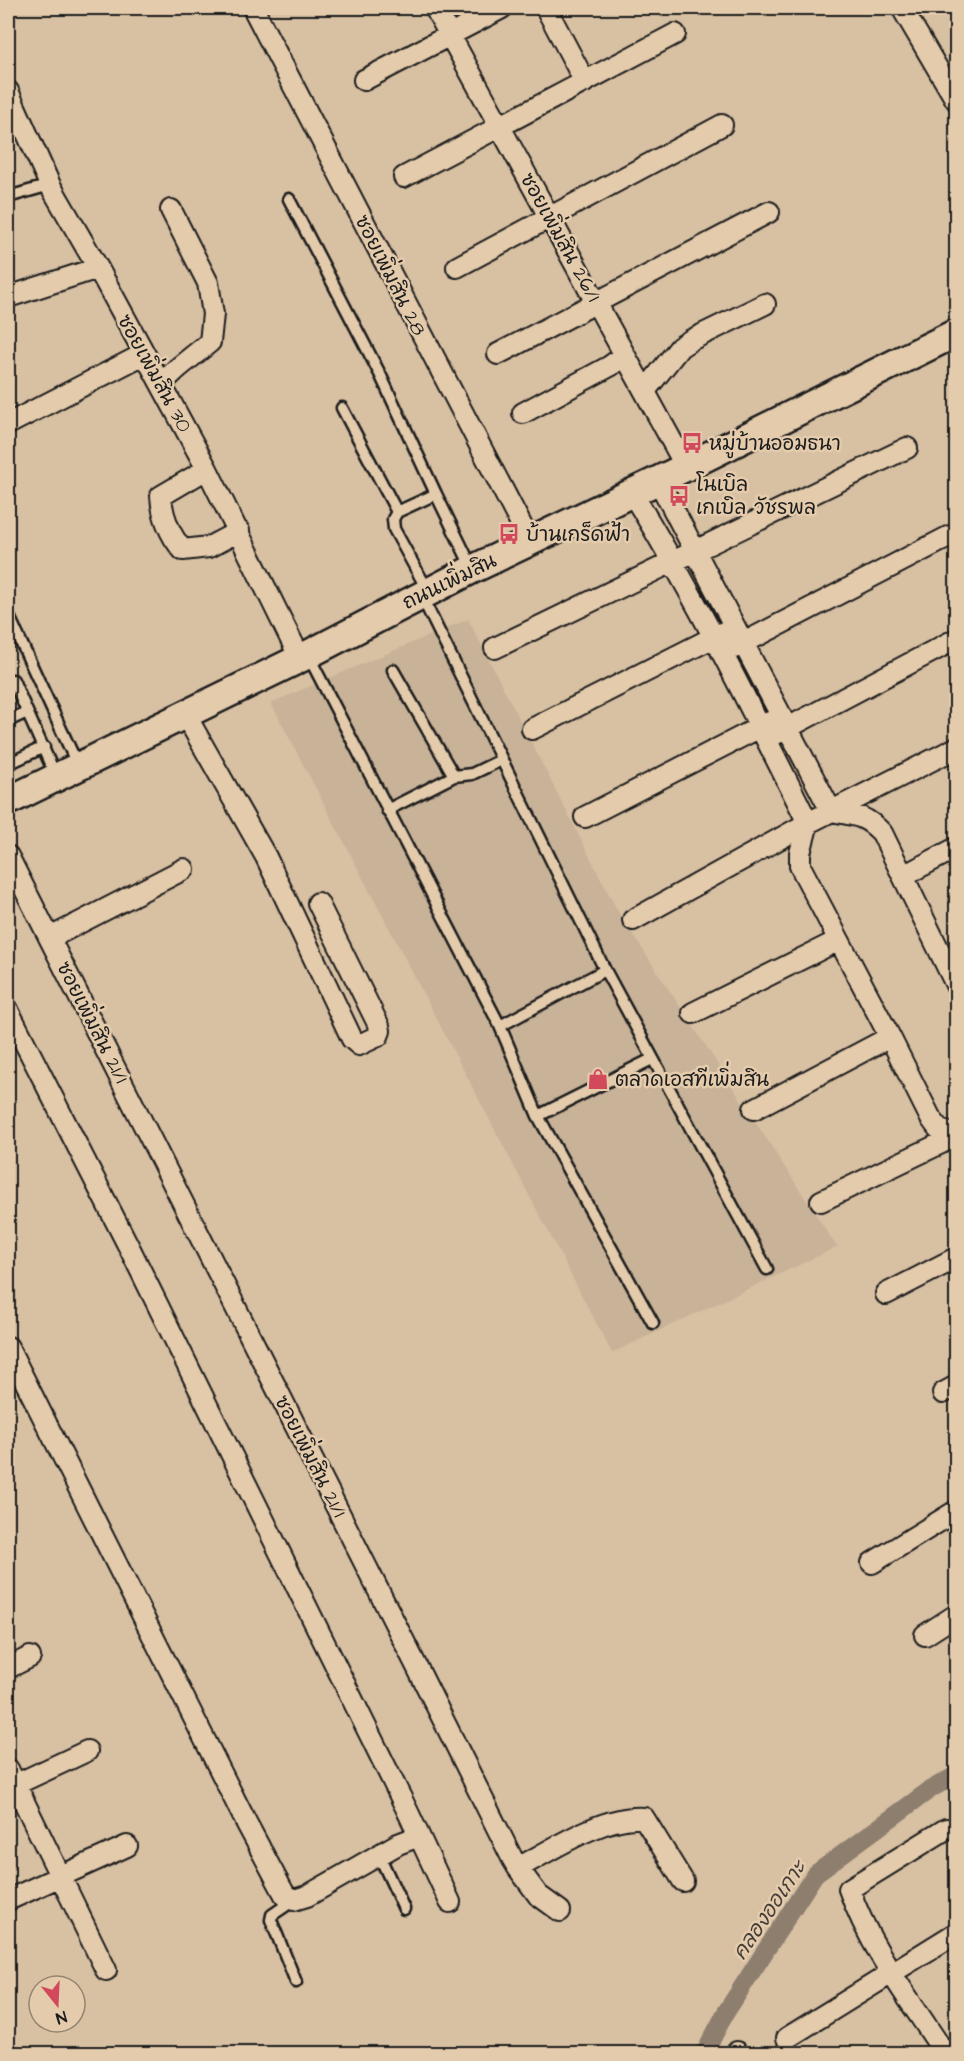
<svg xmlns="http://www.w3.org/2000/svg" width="964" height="2061" font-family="'Architects Daughter','Playpen Sans Thai',sans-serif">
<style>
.built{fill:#c8b298}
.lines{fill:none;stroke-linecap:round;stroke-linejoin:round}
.canal{stroke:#8d7e6e;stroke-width:18}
.lane-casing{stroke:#1c1c1c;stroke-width:15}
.street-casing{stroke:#1c1c1c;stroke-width:24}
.secondary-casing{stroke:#1c1c1c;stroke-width:32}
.lane{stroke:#e4cbac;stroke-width:10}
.street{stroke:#e4cbac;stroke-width:20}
.secondary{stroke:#e4cbac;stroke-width:27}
.labels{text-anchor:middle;stroke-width:5;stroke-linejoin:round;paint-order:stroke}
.street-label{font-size:20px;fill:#1c1c1c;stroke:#e4cbac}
.poi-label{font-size:20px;fill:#1c1c1c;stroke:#e4cbac;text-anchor:start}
.water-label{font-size:21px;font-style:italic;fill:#443e39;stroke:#e4cbac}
</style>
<rect width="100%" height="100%" fill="#d8c0a3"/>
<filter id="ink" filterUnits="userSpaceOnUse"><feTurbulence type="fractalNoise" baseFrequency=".0167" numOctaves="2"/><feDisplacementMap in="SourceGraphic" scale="12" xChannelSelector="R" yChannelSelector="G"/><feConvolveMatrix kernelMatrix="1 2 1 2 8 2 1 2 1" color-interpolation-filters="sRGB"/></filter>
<g filter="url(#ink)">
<!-- built -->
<path class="built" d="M 468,619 L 617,910 L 837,1247 L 612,1353 L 271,703 Z"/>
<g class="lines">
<!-- canal -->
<path class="canal" d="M 704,2054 L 726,2012 L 815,1874 L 931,1789 L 956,1775"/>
<defs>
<path id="lane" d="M 8,197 L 50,185
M 289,199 L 380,374 L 436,494 L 397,512 L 393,519 L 394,529 L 428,591
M 342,408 L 397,512
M 436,494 L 472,568
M 421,595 L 605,970 L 767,1269
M 8,614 L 78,766
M 308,655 L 500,1026 L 538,1116 L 653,1323
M 393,670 L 454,776
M 13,680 L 56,777
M 8,721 L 27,712
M 8,764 L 44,747
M 387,810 L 454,776 L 472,774 L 501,760
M 500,1026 L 605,970
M 538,1116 L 652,1059
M 379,1855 L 404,1909
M 294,1900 L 272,1915 L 271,1920 L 296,1982"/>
<path id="street" d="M 253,8 L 530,542
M 435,8 L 686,467
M 546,8 L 585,82
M 902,8 L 956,100
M 364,80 L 502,8
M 8,91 L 50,185 L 98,268 L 207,469 L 300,658
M 404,177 L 675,34
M 457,267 L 722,125
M 8,297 L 98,268
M 498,354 L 769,212
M 162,383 L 178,368 L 210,342 L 213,314 L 208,283 L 171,210
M 645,391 L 680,347 L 691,340 L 765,304
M 523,413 L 610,366 L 625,355
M 8,424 L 144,354
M 207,469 L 161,496 C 162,515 170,536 183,550 L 209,547 L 239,531
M 658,480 L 831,811
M 632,493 C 697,599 753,712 808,823 L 800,853 L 800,866 L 890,1037 L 930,1117 L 938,1128 L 956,1136
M 495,648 L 907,448
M 734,648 L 950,536
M 185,714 L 266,857 L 352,1039 L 359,1045 L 378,1036 L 380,1031 L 379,1026 L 318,903
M 532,729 L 724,632
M 776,734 L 956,639
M 831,811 C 855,815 865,815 882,833 L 956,985
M 585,817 L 770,722
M 8,856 L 417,1667 L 512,1858 L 518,1868 C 553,1849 603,1815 644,1818 L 683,1881
M 903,876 L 956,848
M 633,920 L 808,823 L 956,748
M 50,938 L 184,869
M 8,1010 L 131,1251 L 408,1812 L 450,1902
M 693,1013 L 839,940
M 754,1109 L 890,1037
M 821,1201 L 956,1136
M 886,1294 L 956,1258
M 8,1347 L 247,1824 L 285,1895 L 294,1900 L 307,1896 L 398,1844 L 419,1836
M 943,1393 L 956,1386
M 872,1563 L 956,1511
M 925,1635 L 956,1615
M 8,1668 L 30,1657
M 8,1769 L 106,1970
M 8,1788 L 87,1751
M 946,1829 L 849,1889 C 870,1949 911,2001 945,2054 L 956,2046
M 518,1868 L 538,1895 L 560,1911
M 8,1900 L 127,1846
M 787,2038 L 956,1933
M 737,2052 L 738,2054"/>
<path id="secondary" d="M 8,801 L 307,655 L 473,569 L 686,467 L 956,333"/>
</defs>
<!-- lane casing -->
<use href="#lane" class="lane-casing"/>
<!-- street casing -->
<use href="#street" class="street-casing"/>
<!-- secondary casing -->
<use href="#secondary" class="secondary-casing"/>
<!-- lane -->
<use href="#lane" class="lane"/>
<!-- street -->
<use href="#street" class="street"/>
<!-- secondary -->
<use href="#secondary" class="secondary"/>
</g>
</g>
<!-- icons -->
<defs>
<symbol id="bus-bare" viewBox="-9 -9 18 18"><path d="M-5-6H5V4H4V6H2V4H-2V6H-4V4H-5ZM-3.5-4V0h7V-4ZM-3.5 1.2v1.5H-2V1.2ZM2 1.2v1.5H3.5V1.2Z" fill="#d1495b" stroke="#e4cbac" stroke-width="2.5" paint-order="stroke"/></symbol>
<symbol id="shop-bare" viewBox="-9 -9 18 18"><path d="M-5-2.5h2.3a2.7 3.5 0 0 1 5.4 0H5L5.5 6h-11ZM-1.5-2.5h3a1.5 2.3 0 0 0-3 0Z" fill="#d1495b" stroke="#e4cbac" stroke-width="2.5" paint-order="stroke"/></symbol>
</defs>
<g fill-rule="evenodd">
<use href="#bus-bare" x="677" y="428" width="30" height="30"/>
<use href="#bus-bare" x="664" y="481" width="30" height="30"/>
<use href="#bus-bare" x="494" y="519" width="30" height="30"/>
<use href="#shop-bare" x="583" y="1064" width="30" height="30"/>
</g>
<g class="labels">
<!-- street labels -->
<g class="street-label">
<text transform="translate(561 237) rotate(61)" y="7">ซอยเพิ่มสิน 26/1</text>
<text transform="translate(391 275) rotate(63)" y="7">ซอยเพิ่มสิน 28</text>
<text transform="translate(155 373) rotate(61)" y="7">ซอยเพิ่มสิน 30</text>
<text transform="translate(449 581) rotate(-26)" y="7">ถนนเพิ่มสิน</text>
<text transform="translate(93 1022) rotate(63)" y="7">ซอยเพิ่มสิน 21/1</text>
<text transform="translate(311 1456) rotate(63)" y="7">ซอยเพิ่มสิน 21/1</text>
</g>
<!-- poi labels -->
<g class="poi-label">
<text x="709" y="450">หมู่บ้านออมธนา</text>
<text x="696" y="491">โนเบิล<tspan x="696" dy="23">เกเบิล วัชรพล</tspan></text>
<text x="526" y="541">บ้านเกร็ดฟ้า</text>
<text x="615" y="1086">ตลาดเอสทีเพิ่มสิน</text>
</g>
<!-- water labels -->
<g class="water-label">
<text transform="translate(769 1910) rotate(-56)" y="7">คลองออเกาะ</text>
</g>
</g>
<!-- margin -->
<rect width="964" height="2061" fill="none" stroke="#e4cbac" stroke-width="30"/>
<rect x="15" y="15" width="934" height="2031" fill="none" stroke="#1c1c1c" stroke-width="2" filter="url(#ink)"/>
<!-- north arrow -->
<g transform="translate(57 2004) rotate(162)"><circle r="28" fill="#e4cbac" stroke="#948572" stroke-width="1.5"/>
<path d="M0-4.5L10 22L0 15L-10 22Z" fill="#d1495b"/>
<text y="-9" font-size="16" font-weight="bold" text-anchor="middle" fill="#1c1c1c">N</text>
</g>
</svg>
